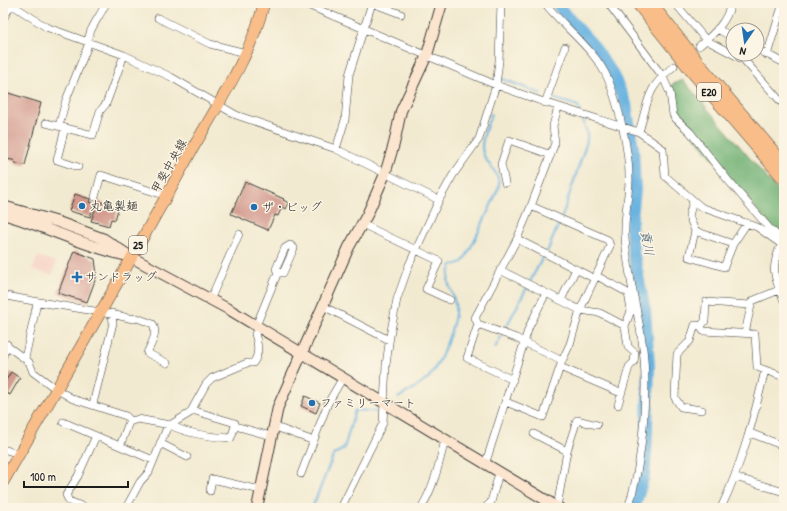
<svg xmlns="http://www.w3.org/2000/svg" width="787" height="511" font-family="'Patrick Hand','Klee One',sans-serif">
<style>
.built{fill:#f6d2c5}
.forest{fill:#6eb072;stroke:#456647}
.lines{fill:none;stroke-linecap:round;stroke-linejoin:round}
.stream{stroke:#69b3e1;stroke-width:2}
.river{stroke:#69b3e1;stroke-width:12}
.building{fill:#d2988c}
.street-casing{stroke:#3c3b37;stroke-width:8}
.secondary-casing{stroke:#3c3b37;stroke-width:12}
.primary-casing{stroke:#3c3b37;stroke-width:12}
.highway-casing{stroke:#3c3b37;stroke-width:14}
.street{stroke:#fff;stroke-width:7}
.secondary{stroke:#fce5cf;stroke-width:10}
.primary{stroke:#f8bd88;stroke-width:11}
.highway{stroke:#f8bd88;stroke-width:13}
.poi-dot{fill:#1f6fb2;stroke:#fcf5e5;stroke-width:1.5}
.labels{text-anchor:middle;stroke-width:3;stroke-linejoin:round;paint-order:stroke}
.shield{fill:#fcf5e5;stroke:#5f5d58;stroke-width:1}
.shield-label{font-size:11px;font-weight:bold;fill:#1c1c1c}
.street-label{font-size:12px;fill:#1c1c1c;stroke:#fcf5e5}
.poi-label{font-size:12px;fill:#1c1c1c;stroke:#fcf5e5;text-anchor:start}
.water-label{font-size:13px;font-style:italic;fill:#3b586b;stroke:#fcf5e5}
</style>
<rect width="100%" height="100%" fill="#fcf5e5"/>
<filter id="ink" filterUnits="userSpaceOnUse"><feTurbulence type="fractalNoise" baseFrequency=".025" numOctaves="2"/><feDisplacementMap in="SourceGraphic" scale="8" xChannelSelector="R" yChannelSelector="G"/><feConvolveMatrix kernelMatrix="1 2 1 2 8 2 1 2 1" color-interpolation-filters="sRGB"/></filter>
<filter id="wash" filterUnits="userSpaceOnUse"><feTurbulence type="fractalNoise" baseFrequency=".012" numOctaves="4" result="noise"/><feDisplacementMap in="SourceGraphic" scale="16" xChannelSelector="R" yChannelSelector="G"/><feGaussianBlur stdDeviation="0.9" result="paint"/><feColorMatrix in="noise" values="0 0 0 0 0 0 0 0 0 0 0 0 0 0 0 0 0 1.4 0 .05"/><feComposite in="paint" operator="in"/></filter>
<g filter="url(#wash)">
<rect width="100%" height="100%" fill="#f2ead0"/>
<!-- built -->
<path class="built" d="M 38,256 L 56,262 L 52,275 L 32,270 Z"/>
<!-- forest -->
<path class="forest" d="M 683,80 L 784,198 L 784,238 L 768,223 L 681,121 L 676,113 L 671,85 Z"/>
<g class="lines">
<!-- stream -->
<path class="stream" d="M 500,78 L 542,94
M 553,98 L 578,106 L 580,112
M 562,217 L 587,141 L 587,133 L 582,116
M 547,252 L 560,221
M 504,331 L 544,255
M 495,348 L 502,335
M 398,398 C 408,391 421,386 429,377 C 440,364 458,321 455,303 C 451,285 444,285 452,265 C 456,264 461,264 463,261 C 467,257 499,190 499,185 C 500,170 482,163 482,147 C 482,136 488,124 491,114
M 312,508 L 334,454 L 344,449 L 355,410 L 381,412"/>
<!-- river -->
<path class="river" d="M 557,3 L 563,12 L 592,44 L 612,73 L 626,104 L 633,148 L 635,189 L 631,226 L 633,251 L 645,311 L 649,366 L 646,453 L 644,476 L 634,508"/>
</g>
<g id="blocks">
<!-- building -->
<path class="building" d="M 5,92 L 41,103 L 25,165 L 17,164 L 13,160 L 3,159 L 3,100 Z
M 245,182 L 284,199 L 283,200 L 289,203 L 286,209 L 282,207 L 278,216 L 275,215 L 268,230 L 231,214 Z
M 75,194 L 90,199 L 89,202 L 94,204 L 90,217 L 69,211 Z
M 98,201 L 118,209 L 115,220 L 111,219 L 109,226 L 91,221 Z
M 74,251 L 95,259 L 97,275 L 87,302 L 58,293 Z
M 11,372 L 20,378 L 10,395 L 3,391 L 3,385 Z
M 305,396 L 320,403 L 316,413 L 301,406 Z"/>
</g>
</g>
<g filter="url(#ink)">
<use href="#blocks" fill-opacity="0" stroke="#3c3b37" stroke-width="1"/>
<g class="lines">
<defs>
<path id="street" d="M 303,3 L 496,85 L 541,101 L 639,132 L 663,149 L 665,176 L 701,207 L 757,227 L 781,244
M 545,3 C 565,29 595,49 608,79 C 619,106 630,153 629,182 C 628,200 624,219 625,237 C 627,271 637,306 642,341 C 649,388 643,463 628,508
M 608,3 L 663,77 L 670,93 L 673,115 L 676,119 L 690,132 L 727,179 L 770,229 L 784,241
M 675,3 L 706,40 L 744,60 L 784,105
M 11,4 L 46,27 L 124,55 L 171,77 L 236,115 L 336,149 L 439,200
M 158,18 L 210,44 L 246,53
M 3,19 L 12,3
M 717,29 L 733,37
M 699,46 C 714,34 727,22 731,3
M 757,49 L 784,63
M 767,55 L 783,3
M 545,103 L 565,47
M 558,107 L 553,126 L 555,143 L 531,206 L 517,239 L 475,318 L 478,324 L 516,338 L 562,361
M 46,123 L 93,135 L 100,111 L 106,104 L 124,55
M 59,126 L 66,100 L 87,48 C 87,30 99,19 106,3
M 65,128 L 57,160 L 78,167
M 639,132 C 649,99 646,89 674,66
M 336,149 L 345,120 L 349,75 L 372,3 L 401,14
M 505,183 L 501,164 L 509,140 L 551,155
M 95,197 L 101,175 L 167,196
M 693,201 L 689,216 L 695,231 L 689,257 L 724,267 L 733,244 L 747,223
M 362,224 L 439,261 L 426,289 L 450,300
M 695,231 L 733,244
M 517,239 L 595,279
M 783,241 C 770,266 773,276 784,301
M 500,270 L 580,310 L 600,313 L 625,326 L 631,311 L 628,293 L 597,276
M 3,295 C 46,305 90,308 133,319 L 137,318 L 153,324 C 158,334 151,344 147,353 L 167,363
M 210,300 L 239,234
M 561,300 L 576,269
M 750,305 L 706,302 L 705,321 L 701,326 L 703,331 L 755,334 L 757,367 L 784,377
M 323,306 L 389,340
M 478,324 L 467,358 L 513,380
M 256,326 L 278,272 L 276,269 L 285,248 L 290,245 L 294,248 L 283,273 L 278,272
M 701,326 L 695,325 L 690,341 L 677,354 L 675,398 L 681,407 L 702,410
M 745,333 L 752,301 L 779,290
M 3,343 L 29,362 L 33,372 L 56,389 L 73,399 L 126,416 L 131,421
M 3,356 L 7,344
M 25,358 L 37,303
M 560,367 L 621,393
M 506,402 L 543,417 L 562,361 L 570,344 L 580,310 L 610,246 L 608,240 L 531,206
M 93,404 L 113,323 L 112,313
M 618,405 L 629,367 L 634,362 L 635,353 L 628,347 L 625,326
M 192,410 L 235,423 L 235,426 L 271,436
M 63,422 L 153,460
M 170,425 C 188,434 211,437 231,438 L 235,426
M 273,426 L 314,441
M 750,433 L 784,446
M 534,434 L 567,451
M 160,443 L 187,457
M 120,446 L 129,422 L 138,419 L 170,425 L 190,413 L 206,384 L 212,378 L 247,363 L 253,363 C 260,354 258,344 255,334 L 259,327
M 3,449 L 19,454
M 485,465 L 529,327 L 546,293
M 301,474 L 328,403 L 342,379
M 735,477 L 784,492
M 210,491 L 212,479 L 261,490
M 557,507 L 567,451 L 577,420 L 597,425
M 86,508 L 69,501 L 66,495 L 78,476 L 96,436
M 126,508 L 140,482 L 149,472 L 168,425
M 341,508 L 383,423 L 386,365 L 390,336 L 397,299 L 409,265 L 439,200 L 453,175 L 479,139 L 496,85 L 499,61 L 501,3
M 421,508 C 434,487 439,464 445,440
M 485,508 L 491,502 L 499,473
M 721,508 C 742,464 754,417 765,370"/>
<path id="secondary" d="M 3,206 L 58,222 L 104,239 L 131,257 L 230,310 L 559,508
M 3,214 C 44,226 82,245 123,255
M 257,508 L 278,407 L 349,247 L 367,215 L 385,174 L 394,144 L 401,111 L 427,55 L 442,3"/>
<path id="primary" d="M 3,482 C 65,374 128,266 188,157 C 214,110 252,55 264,3"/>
<path id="highway" d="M 638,3 L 693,72 L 784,178
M 650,3 L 701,67 L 784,165"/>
</defs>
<!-- street casing -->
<use href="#street" class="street-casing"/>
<!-- secondary casing -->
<use href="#secondary" class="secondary-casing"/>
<!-- primary casing -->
<use href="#primary" class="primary-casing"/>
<!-- highway casing -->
<use href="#highway" class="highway-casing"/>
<!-- street -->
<use href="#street" class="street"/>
<!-- secondary -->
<use href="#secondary" class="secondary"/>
<!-- primary -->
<use href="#primary" class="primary"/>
<!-- highway -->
<use href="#highway" class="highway"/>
</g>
</g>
<!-- markers -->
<g class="poi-dot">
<circle cx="82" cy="206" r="4"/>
<circle cx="254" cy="207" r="4"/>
<path d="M75 271h4v4h4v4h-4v4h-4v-4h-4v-4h4z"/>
<circle cx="312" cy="403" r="4"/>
</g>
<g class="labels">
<!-- shield labels -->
<g class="shield">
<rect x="697" y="83" width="24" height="18" rx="3"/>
<rect x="129" y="236" width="18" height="18" rx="3"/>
</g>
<g class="shield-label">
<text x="709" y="96">E20</text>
<text x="138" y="249">25</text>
</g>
<!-- street labels -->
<g class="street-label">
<text transform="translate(169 166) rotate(-61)" y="4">甲斐中央線</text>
</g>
<!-- poi labels -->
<g class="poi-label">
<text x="90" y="210">丸亀製麺</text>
<text x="262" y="211">ザ・ビッグ</text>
<text x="85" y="281">サンドラッグ</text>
<text x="320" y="407">ファミリーマート</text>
</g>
<!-- water labels -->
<g class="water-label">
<text transform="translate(648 243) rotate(80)" y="5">貢川</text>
</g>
</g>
<!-- margin -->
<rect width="787" height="511" fill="none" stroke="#fcf5e5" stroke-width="16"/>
<!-- north arrow -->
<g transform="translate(745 42) rotate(193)"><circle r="19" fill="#fcf5e5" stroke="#a29e95"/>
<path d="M0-3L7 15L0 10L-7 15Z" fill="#1f6fb2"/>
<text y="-6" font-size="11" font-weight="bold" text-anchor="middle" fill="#1c1c1c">N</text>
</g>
<!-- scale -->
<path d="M24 481v6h104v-6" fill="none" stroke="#1c1c1c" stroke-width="2"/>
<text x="30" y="481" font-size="12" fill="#1c1c1c" stroke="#fcf5e5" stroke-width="3" paint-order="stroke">100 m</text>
</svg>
